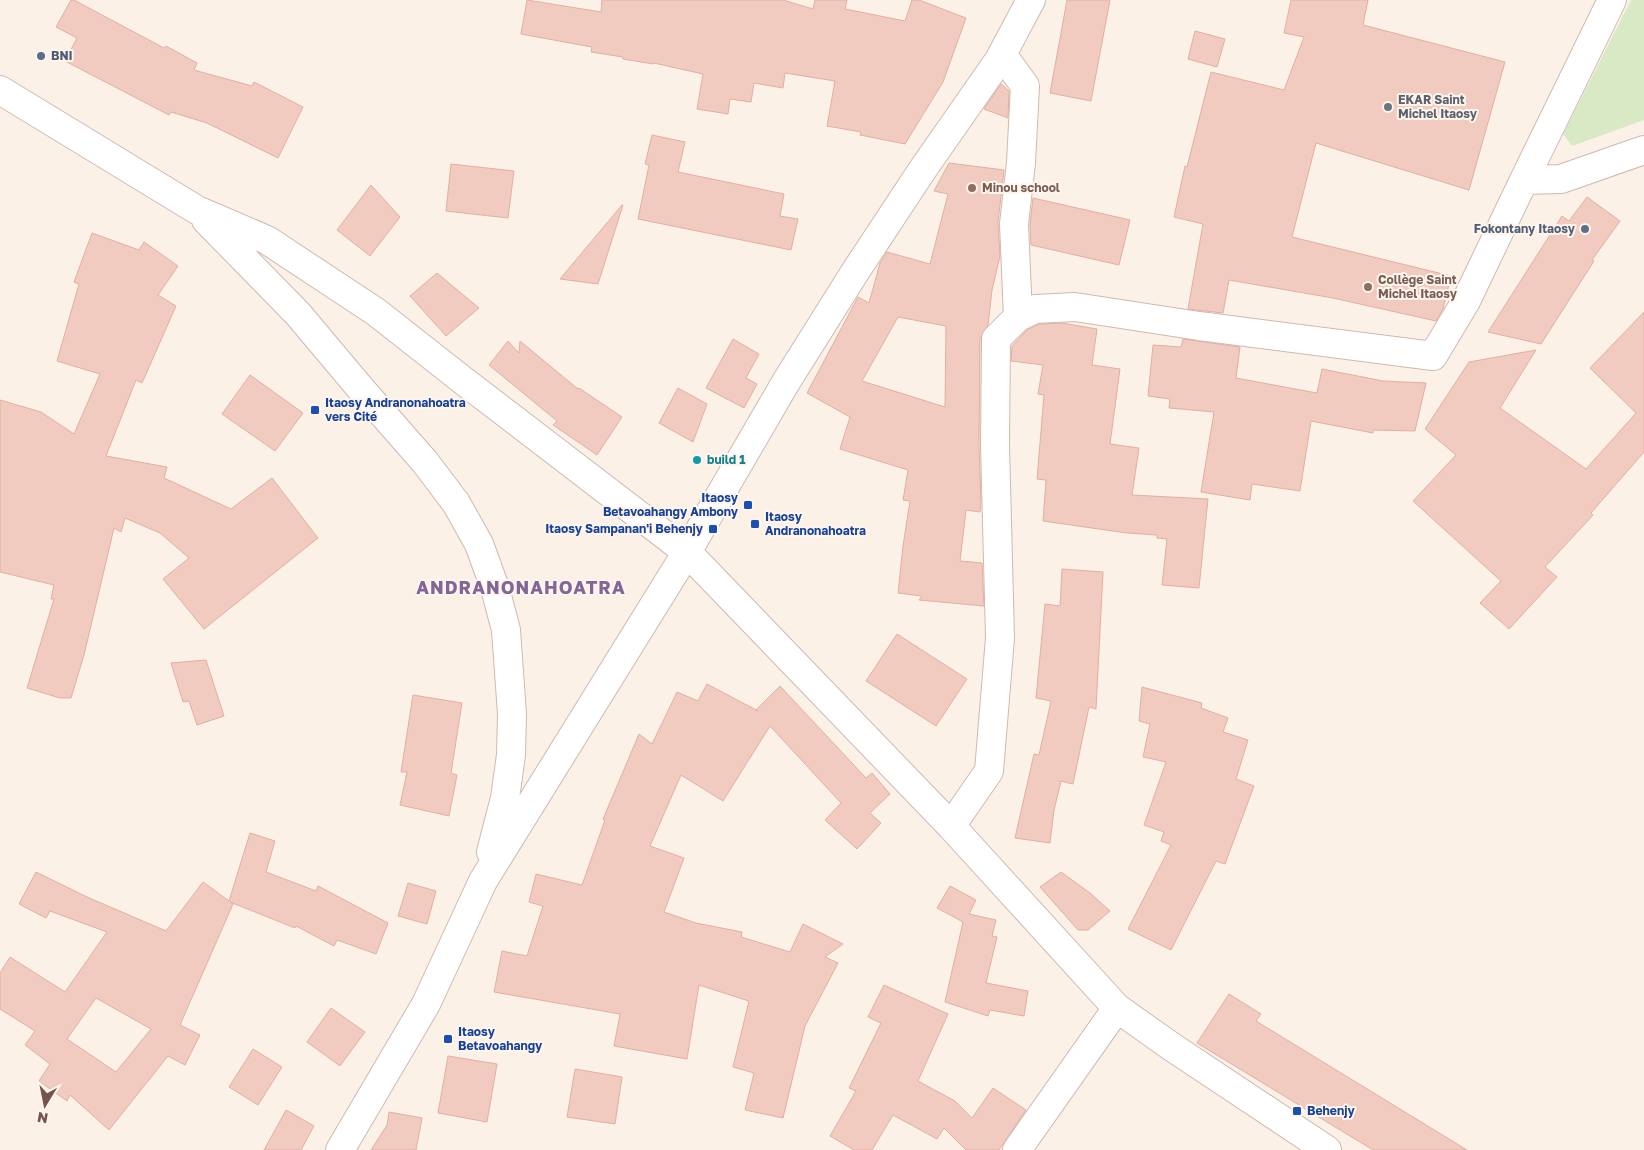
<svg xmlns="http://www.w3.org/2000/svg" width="1644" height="1150" font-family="'Golos Text',sans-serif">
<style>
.green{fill:#d9e9c5}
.building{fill:#f1cbbf;stroke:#e3afa0;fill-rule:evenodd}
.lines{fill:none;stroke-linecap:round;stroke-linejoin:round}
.minor-casing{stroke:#cfb9b0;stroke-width:30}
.minor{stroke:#fff;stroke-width:28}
.service-dot{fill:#5c6f8a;stroke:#fff5ed;stroke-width:2}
.worship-dot{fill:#6b7280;stroke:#fff5ed;stroke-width:2}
.education-dot{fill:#8d6e63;stroke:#fff5ed;stroke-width:2}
.transit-dot{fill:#1a4fb4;stroke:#fff5ed;stroke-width:2}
.culture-dot{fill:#0f9aa8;stroke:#fff5ed;stroke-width:2}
.labels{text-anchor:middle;stroke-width:4;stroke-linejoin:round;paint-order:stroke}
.service-label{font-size:12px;font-weight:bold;fill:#4e5e75;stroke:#fff5ed;text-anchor:start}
.worship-label{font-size:12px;font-weight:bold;fill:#5b616d;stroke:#fff5ed;text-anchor:start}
.education-label{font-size:12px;font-weight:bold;fill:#785e54;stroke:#fff5ed;text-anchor:start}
.transit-label{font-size:12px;font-weight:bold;fill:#164399;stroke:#fff5ed;text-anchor:start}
.culture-label{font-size:12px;font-weight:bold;fill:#0d838f;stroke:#fff5ed;text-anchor:start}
.district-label{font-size:18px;font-weight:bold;letter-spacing:1px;fill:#816798;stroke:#fff5ed}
</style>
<rect width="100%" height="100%" fill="#fcf1e7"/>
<!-- green -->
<path class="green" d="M 1631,0 L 1644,0 L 1644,120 L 1572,146 L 1563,134 Z"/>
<!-- building -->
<path class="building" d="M 71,0 L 74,0 L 164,48 L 166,46 L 197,63 L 194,70 L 252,86 L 254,82 L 303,107 L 278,158 L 207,123 L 171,112 L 169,115 L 65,61 L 77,38 L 56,27 Z
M 527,0 L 601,12 L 602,0 L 783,0 L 813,9 L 815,0 L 847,0 L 845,9 L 905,21 L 912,0 L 919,0 L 966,18 L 943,82 L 905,144 L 860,135 L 861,132 L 827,126 L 835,81 L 785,73 L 783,88 L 754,83 L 751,102 L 730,99 L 728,114 L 697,109 L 703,74 L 654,63 L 653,64 L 623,59 L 623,57 L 591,52 L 592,47 L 521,34 Z
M 1067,0 L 1110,0 L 1091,101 L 1050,93 Z
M 1291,0 L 1368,0 L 1363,25 L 1505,62 L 1469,190 L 1316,143 L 1292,237 L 1451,276 L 1443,309 L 1436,321 L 1333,298 L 1229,280 L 1223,313 L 1188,309 L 1203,224 L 1174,217 L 1185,166 L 1187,167 L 1211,72 L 1284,90 L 1304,37 L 1284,33 Z
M 1195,31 L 1225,39 L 1217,67 L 1188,59 Z
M 1001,84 L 1009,91 L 1008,118 L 984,109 Z
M 652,135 L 685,142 L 678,172 L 784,194 L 780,216 L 798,219 L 791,250 L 638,219 L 649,165 L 645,164 Z
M 949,163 L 1004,170 L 998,222 L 1000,256 L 992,290 L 988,325 L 980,339 L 979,445 L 981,504 L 980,512 L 966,510 L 960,561 L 982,563 L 984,606 L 919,600 L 922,596 L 898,593 L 903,546 L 910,501 L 903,500 L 908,470 L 840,449 L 850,417 L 807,393 L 858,297 L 869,303 L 880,263 L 887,252 L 930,264 L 948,194 L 934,191 ZM 898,317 L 946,326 L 945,407 L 862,381 Z
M 451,164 L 514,171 L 508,218 L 446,211 Z
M 371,185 L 400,217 L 370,256 L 337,230 Z
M 1587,197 L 1620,221 L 1592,260 L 1594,261 L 1541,344 L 1488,332 L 1562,216 L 1569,221 Z
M 1033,198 L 1130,220 L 1119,265 L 1031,245 L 1030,225 Z
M 622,205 L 623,205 L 598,284 L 560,279 Z
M 92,233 L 139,250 L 144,242 L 178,266 L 158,295 L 176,306 L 142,383 L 136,380 L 106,456 L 167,467 L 164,478 L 231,509 L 272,478 L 318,538 L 204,629 L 163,579 L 189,558 L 160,533 L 125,518 L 121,532 L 114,528 L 84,655 L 71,698 L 60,698 L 27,688 L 54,599 L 51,599 L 54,585 L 0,572 L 0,400 L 41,412 L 74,434 L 100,374 L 57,361 L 79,284 L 74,282 Z
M 437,273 L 479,308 L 446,336 L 410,296 Z
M 1644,312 L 1644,452 L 1591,513 L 1593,515 L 1545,567 L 1557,577 L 1509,629 L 1480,603 L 1501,581 L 1413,501 L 1456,455 L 1425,429 L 1469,362 L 1536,350 L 1500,408 L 1586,469 L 1636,413 L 1590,368 Z
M 1062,323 L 1097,329 L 1092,365 L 1120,369 L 1110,444 L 1139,448 L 1132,495 L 1208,499 L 1199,588 L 1162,585 L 1167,539 L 1157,538 L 1157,535 L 1127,533 L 1043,521 L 1046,480 L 1037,479 L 1044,395 L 1038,394 L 1043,365 L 1011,361 L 1012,346 L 1027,330 L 1039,324 Z
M 733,339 L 759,354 L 746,378 L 757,384 L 744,408 L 706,388 Z
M 1183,339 L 1240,347 L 1236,378 L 1317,393 L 1322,369 L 1383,381 L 1426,383 L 1415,431 L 1373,430 L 1373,433 L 1311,421 L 1300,491 L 1252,484 L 1250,500 L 1201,492 L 1214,412 L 1169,408 L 1170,399 L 1148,396 L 1153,345 L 1181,347 Z
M 508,341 L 519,353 L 520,341 L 578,389 L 579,388 L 622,417 L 597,455 L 553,425 L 557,421 L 489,365 Z
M 250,375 L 303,413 L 275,451 L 222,414 Z
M 678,388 L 707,404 L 693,442 L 659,423 Z
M 1062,569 L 1103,572 L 1096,709 L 1089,707 L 1073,784 L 1061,781 L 1054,810 L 1050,843 L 1015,838 L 1034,754 L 1039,755 L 1051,701 L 1036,698 L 1045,604 L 1060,606 Z
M 897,634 L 967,679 L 936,726 L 866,681 Z
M 206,660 L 224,716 L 197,725 L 189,701 L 183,702 L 171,663 Z
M 707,684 L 758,711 L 756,710 L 780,686 L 866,778 L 872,773 L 890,794 L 870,813 L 881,823 L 857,849 L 825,820 L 841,803 L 770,726 L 723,801 L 681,775 L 650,846 L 684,858 L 664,912 L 696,923 L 742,932 L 741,937 L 790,952 L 803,924 L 843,944 L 825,957 L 838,963 L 805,1026 L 783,1118 L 745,1110 L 754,1073 L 733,1067 L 749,1001 L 699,985 L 687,1059 L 614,1046 L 620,1014 L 494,992 L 502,951 L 527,956 L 543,906 L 529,902 L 536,874 L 582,885 L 605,820 L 603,819 L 639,734 L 652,744 L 677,692 L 698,701 Z
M 1142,687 L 1202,703 L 1201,708 L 1228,718 L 1223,732 L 1248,740 L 1236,779 L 1254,786 L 1225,864 L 1216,861 L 1171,950 L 1128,929 L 1171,845 L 1161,841 L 1164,832 L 1144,825 L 1166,762 L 1143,757 L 1150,724 L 1139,721 Z
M 413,695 L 462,703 L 451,773 L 457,775 L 449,816 L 400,805 L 407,772 L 401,772 Z
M 250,833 L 275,841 L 266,872 L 316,891 L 318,886 L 388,923 L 376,954 L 337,940 L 334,946 L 296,926 L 295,928 L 230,902 L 233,904 L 180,1025 L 200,1035 L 185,1065 L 168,1056 L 109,1130 L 70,1095 L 67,1101 L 39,1081 L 50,1064 L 25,1045 L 35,1031 L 0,1009 L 0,973 L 10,957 L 65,992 L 107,932 L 50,911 L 46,918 L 19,904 L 36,872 L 87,897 L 166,931 L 203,882 L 229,901 ZM 96,998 L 151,1029 L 116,1072 L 67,1039 Z
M 1061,872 L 1090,893 L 1110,911 L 1088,930 L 1078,930 L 1040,887 Z
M 408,883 L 436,891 L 427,924 L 398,916 Z
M 950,886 L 976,900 L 969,914 L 996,920 L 992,936 L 997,937 L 986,983 L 1028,991 L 1024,1016 L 990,1010 L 988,1016 L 945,1002 L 963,922 L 937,908 Z
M 884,985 L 948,1014 L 918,1081 L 955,1101 L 972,1118 L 993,1088 L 1026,1110 L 999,1150 L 966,1150 L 944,1128 L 937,1139 L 893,1115 L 872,1150 L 854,1150 L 830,1136 L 856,1091 L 849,1088 L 881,1023 L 868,1017 Z
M 1229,994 L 1261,1014 L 1256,1021 L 1467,1150 L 1373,1150 L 1197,1043 Z
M 331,1008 L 365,1032 L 340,1066 L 307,1042 Z
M 253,1049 L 282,1067 L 258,1105 L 229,1087 Z
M 448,1056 L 497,1064 L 487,1122 L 438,1113 Z
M 575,1069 L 622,1077 L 615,1124 L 567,1117 Z
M 286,1110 L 314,1126 L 301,1150 L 264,1150 Z
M 389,1112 L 422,1118 L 416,1150 L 371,1150 L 387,1125 Z"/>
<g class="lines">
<defs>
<path id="minor" d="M 999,60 L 1007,61 L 1025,86 L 1021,163 L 1014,224 L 1018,317
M 0,90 L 197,210 L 267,240 L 376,312 L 465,382 L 687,552 L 951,826 L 1117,1008 L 1172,1047 L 1327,1150
M 1524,180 L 1612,0
M 206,220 L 298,314 L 361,389 L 425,462 L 456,503 L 479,544 L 495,588 L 506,630 L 512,714 L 511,755 L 505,798 L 491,852
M 951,826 L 989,771 L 1000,638 L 995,445 L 996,339 L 1018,317 L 1035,309 L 1075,307 L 1199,326 L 1433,356 L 1466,301 L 1524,180 L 1561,179 L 1644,150
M 340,1150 L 426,1004 L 483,881 L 687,552 L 786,382 L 855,272 L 923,169 L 999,60 L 1031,0
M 1017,1150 L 1117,1008"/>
</defs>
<!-- minor casing -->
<use href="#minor" class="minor-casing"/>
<!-- minor -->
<use href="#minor" class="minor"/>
</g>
<!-- markers -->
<g class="service-dot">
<circle cx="41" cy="56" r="5"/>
<circle cx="1585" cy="229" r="5"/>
</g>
<circle class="worship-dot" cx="1388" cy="107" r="5"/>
<g class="education-dot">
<circle cx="972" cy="188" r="5"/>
<circle cx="1368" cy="287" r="5"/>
</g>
<g class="transit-dot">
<rect x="310" y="405" width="10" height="10" rx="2.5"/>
<rect x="743" y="500" width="10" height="10" rx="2.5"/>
<rect x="750" y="519" width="10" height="10" rx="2.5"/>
<rect x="708" y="524" width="10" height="10" rx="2.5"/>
<rect x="443" y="1034" width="10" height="10" rx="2.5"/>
<rect x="1292" y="1106" width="10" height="10" rx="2.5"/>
</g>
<circle class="culture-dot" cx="697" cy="460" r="5"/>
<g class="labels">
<!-- service labels -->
<g class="service-label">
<text x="51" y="60">BNI</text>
<text x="1575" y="233" text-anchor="end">Fokontany Itaosy</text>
</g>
<!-- worship labels -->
<g class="worship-label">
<text x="1398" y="104">EKAR Saint<tspan x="1398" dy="14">Michel Itaosy</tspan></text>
</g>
<!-- education labels -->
<g class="education-label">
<text x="982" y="192">Minou school</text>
<text x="1378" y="284">Collège Saint<tspan x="1378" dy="14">Michel Itaosy</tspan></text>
</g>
<!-- transit labels -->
<g class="transit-label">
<text x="325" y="407">Itaosy Andranonahoatra<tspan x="325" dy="14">vers Cité</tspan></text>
<text x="738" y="502" text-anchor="end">Itaosy<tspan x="738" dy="14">Betavoahangy Ambony</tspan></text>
<text x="765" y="521">Itaosy<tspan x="765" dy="14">Andranonahoatra</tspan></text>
<text x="703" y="533" text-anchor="end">Itaosy Sampanan'i Behenjy</text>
<text x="458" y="1036">Itaosy<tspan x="458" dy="14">Betavoahangy</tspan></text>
<text x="1307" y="1115">Behenjy</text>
</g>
<!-- culture labels -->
<g class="culture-label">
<text x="707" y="464">build 1</text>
</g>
<!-- district labels -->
<g class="district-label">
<text x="521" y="594">ANDRANONAHOATRA</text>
</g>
</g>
<!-- north arrow -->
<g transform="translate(45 1105) rotate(190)" stroke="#fff5ed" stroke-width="4" paint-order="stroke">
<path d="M0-4L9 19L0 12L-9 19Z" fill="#75544c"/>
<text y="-8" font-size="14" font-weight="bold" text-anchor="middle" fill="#75544c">N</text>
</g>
</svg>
